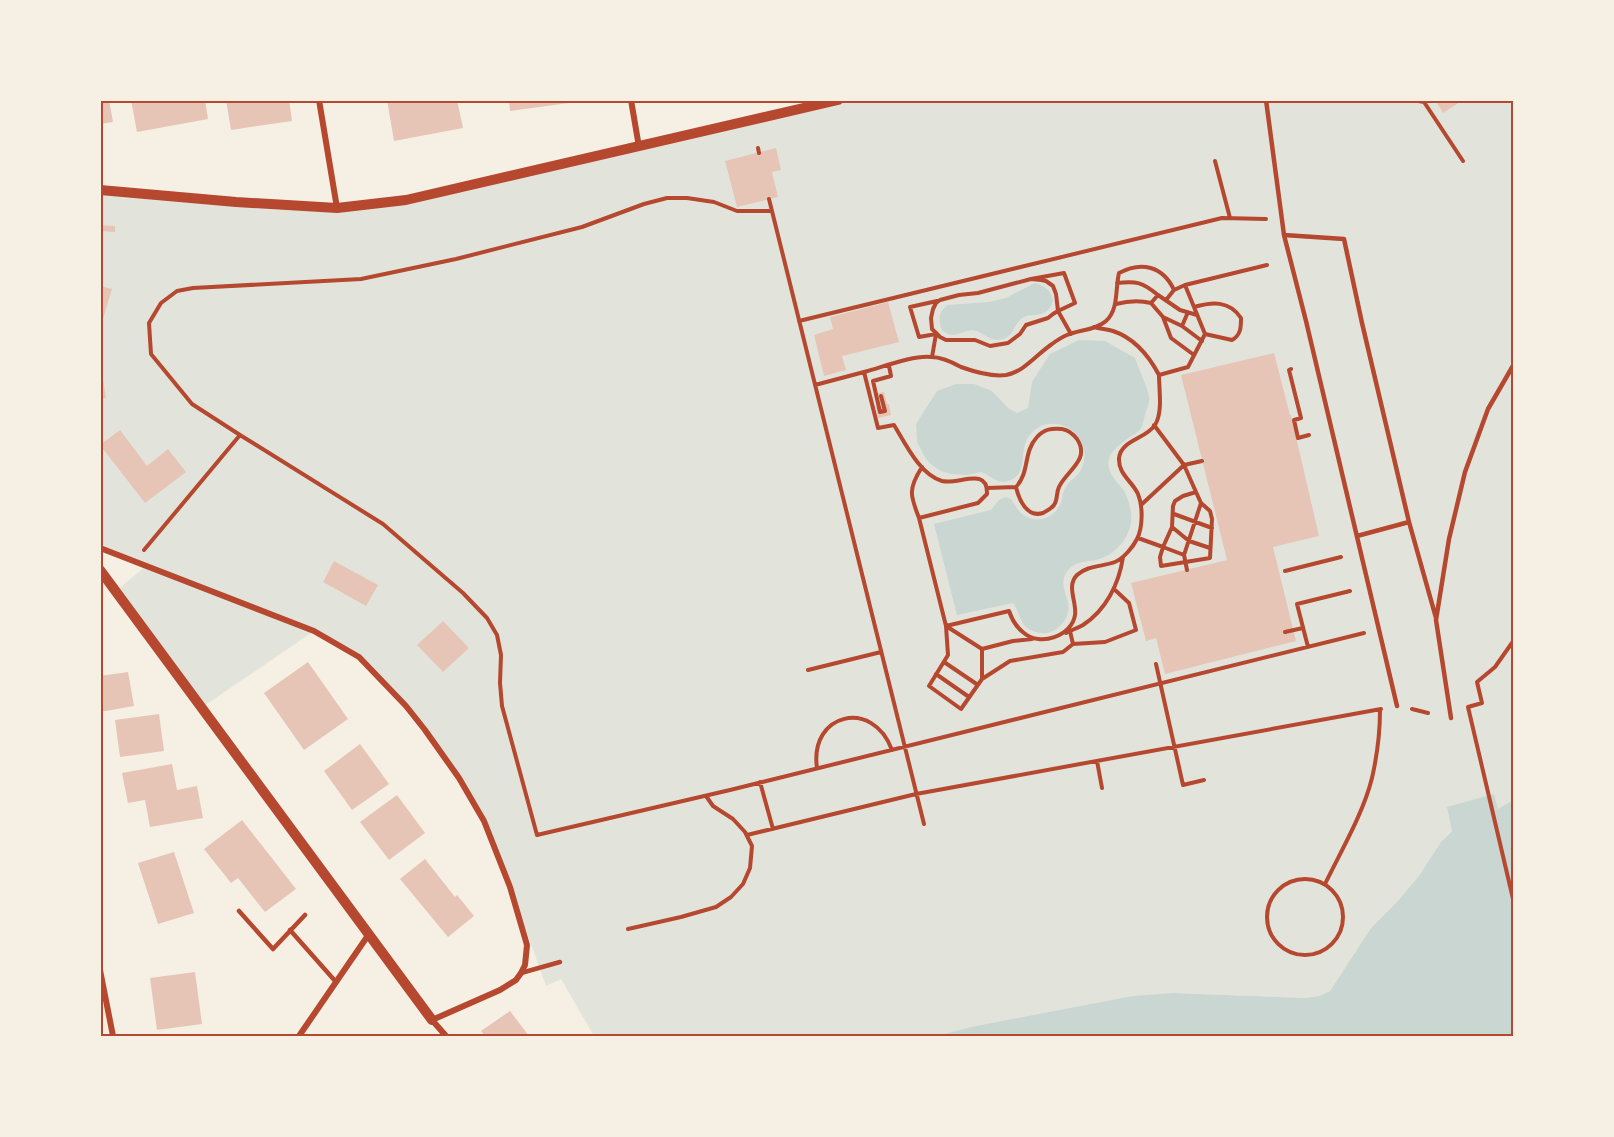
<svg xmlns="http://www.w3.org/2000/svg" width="1614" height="1137" font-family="'Crimson Pro',serif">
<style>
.green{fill:#e2e4dc}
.water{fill:#c9d6d2}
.building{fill:#e6c5b7}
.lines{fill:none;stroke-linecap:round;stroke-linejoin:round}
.path{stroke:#b5482f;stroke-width:4}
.service{stroke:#b5482f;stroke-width:4.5}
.minor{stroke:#b5482f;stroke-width:6}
.tertiary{stroke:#b5482f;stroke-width:10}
.neatline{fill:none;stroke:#b5482f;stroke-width:2}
</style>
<rect width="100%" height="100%" fill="#f6efe4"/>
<!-- green -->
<path class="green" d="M 835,101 L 1513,101 L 1513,800 L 1498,810 L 1494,795 L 1452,830 L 1441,842 L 1420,876 L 1396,903 L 1371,928 L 1330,991 L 1319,996 L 1306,998 L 1173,993 L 951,1036 L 594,1036 L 561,979 L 546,986 L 497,849 L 484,821 L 425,730 L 359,657 L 314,631 L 204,706 L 117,590 L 146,566 L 101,548 L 100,190 L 337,208 L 406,200 Z"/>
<!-- water -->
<path class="water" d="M 1035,283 C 1047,286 1060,298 1048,310 C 1040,318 1029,312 1021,319 C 1014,325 1014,336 1003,339 C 990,343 984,332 973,330 C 961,331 953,340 942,330 C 938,321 938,311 948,305 L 989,302 L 1006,298 Z
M 1079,340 L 1105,341 L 1135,358 C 1138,368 1148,388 1149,397 C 1150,402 1146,410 1145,415 C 1144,418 1143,425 1141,428 C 1139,432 1131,436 1127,439 C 1120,445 1111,450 1109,459 C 1106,473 1117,481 1124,491 C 1129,500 1132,511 1131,522 C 1129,540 1113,556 1096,560 C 1087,562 1077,561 1070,568 C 1059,579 1064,589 1068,602 C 1071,616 1061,630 1047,633 C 1040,634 1032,632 1026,627 C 1019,620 1019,610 1013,603 L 957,615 L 934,524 L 991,510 L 999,500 L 1005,497 L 1011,499 C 1015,505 1017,509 1022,514 C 1037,526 1057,517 1062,500 C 1063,495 1063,491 1066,487 C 1069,481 1075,478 1079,473 C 1090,457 1084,435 1066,427 C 1057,422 1044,423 1036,429 C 1014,445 1031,471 1011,480 C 998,486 992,476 981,472 L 967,475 L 952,474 L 941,471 L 932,465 L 926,459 L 917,442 L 916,424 L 937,391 L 956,384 L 974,384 L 992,391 L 1008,408 L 1017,413 L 1028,408 L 1032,382 L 1050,354 Z
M 1494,794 L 1498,809 L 1513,800 L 1513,1036 L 937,1036 L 971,1027 L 1133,996 L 1173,993 L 1306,998 L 1319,996 L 1330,991 L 1371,928 L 1396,903 L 1419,876 L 1441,842 L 1452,831 L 1447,807 Z"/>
<!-- building -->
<path class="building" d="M 100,100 L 109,100 L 113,122 L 100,124 Z
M 131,100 L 205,100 L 208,119 L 137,132 Z
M 226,100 L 289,100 L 292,121 L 231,130 Z
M 387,100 L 457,100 L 463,128 L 394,141 Z
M 509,100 L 576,100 L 576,102 L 510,111 Z
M 1435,100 L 1463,100 L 1443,113 Z
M 776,148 L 781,170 L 772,172 L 778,197 L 737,207 L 725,161 Z
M 100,225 L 115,226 L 115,232 L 100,231 Z
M 100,286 L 112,289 L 101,325 L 100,325 Z
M 888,302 L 899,342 L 842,356 L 846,370 L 824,376 L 814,335 L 833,329 L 830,317 Z
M 1274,353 L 1290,415 L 1291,415 L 1319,536 L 1273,547 L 1296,641 L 1165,674 L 1156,638 L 1146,641 L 1131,583 L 1227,560 L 1181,375 Z
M 100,374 L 102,374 L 106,398 L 100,399 Z
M 884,392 L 887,404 L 889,404 L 891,415 L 878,418 L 876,407 L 881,406 L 878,393 Z
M 120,430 L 147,466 L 168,449 L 186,472 L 145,503 L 100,445 Z
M 334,561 L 378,585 L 366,606 L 323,582 Z
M 443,621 L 469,648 L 443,672 L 417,645 Z
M 308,662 L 348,719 L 304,750 L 264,693 Z
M 128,672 L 134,706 L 100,712 L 100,676 Z
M 159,714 L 164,751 L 120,757 L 115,720 Z
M 360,744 L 389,784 L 352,810 L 324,771 Z
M 172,764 L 177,790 L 197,786 L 203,818 L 150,827 L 145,800 L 128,803 L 122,773 Z
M 397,795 L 425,833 L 389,860 L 360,822 Z
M 242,820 L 296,889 L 265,912 L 238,878 L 231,883 L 204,849 Z
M 174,852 L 194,913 L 158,924 L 138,863 Z
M 425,859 L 455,897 L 457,895 L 474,916 L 448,937 L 400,879 Z
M 195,972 L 202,1024 L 157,1030 L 150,978 Z
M 510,1011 L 529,1036 L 485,1036 L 481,1031 Z"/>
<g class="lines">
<!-- path -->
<path class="path" d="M 1413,100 L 1424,102 L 1463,161
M 758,148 L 759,153
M 1215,161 L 1230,218
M 769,199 L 924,824
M 772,211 L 737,211 L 714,202 L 687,198 L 667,198 L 644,204 L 582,227 L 456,259 L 361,279 L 193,288 L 177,291 L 161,303 L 149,323 L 151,354 L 192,404 L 240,435 L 383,524 L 463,593 L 487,618 L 497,635 L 501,655 L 500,683 L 502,706 L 537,835 L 730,790 L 1364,633
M 1031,279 L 1064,273 L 1075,303 L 1058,311 L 1053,314 L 1048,318 L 1026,325 L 1020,334 L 1008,343 L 990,346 L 975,340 L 946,340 L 940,337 L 932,329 L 931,318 L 933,309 L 936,303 L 940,300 L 959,295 L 978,293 L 1031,279 L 1041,280 L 1046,281 L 1053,286 L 1056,294 L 1058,311 L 1071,334
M 1117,283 C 1137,281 1142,282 1158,295
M 1185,285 L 1205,334 L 1188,367 L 1159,375 C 1159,390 1163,412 1155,425 C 1146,439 1121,440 1119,458 C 1118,474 1132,481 1138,494 C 1143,506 1143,527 1137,539 C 1133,547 1124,558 1115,562 C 1102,567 1088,565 1077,575 C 1066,586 1077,602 1075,615 C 1072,636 1040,647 1024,633 C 1016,627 1012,620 1009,611 L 946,626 L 919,518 L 978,503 L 987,494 C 988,466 959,485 942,481 C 920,475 905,443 894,425 L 878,428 L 864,372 C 883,367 913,355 931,357 C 942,357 952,362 961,367 C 975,372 992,377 1006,375 C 1024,372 1037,354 1052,344 C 1056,341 1062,337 1067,335 C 1079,330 1096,330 1106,321 C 1119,309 1115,289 1119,273 C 1141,261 1163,266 1174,290 L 1185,285 L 1267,265
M 1166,300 L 1174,290
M 1151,303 L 1163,317
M 1116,304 C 1128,301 1138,300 1151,303 L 1158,295 L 1180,310 L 1197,315
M 1194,307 C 1212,302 1229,300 1241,318 C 1241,327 1241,335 1232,340 L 1205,334
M 799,321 L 1222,218 L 1266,219
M 1182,326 L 1188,312
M 1094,327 C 1100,329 1107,329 1113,331 C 1134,338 1149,356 1159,375
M 1194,355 L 1171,338 L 1163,317 L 1182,326 L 1202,341
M 932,357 L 936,334 L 919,337 L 910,307 L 937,301
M 1291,369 L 1289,370 L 1301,418 L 1294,420 L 1298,438
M 815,385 L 864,372
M 881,396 L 885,411 L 880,412 L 873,381 L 891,376 L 889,366
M 1298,438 L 1309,435
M 987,488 L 1016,487 C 1030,472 1023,452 1037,437 C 1044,429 1052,428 1062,429 C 1069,430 1073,434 1077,439 C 1091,460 1066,471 1059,487 C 1056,493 1058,499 1054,505 C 1051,509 1047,511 1043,513 C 1027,518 1019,500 1016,487
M 1196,492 L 1201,503 L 1210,511 L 1212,519 L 1210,558 L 1161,566 L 1160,557 L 1163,547 L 1184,555 L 1201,503
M 1141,505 L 1184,465 L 1202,461
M 1174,514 L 1212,528
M 919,518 C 910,495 908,489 922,467
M 1172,527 L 1189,541 L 1210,548
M 1138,538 L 1163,547 L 1172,527 L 1173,506 L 1175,501 L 1183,496 L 1196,492 L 1184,465 L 1154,425
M 144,550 L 240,435
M 1184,555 L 1187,570
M 1285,571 L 1341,557
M 946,626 L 948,655 L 929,686 L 961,709 L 982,679 L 1010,661 L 1063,652 L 1073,644 L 1105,642 L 1136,630 L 1129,603 L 1114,589
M 946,626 L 982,649 L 1013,641 L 1032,639
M 1070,631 L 1073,644
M 1285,632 L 1303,628
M 1066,633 C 1071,630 1078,628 1083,625 C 1106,610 1119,584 1123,557
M 1514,640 L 1495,667 L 1477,682 L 1482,703 L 1468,707 L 1514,903
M 1308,647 L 1297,604 L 1350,591
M 982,649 L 982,678
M 944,662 L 978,685
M 1156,664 L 1183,785 L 1204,780
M 808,670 L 881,652
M 936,674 L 969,697
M 1412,709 L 1428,713
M 1097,761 L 1102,788
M 817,768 C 809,713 873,698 892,750
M 760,782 L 773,829
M 747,835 L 916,794 L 1381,709
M1267 917a38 38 0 1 1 76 0a38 38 0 1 1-76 0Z
M 1325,884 C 1341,851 1363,814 1372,778 C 1377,756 1380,732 1380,710
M 628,929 L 681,917 L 716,907 L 731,897 L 743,884 L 750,868 L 752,846 L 745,832 L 733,819 L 713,806 L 706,796"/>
<!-- service -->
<path class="service" d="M 1266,100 L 1284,235 L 1306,321 L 1397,706
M 1284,235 L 1344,239 L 1362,323 L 1409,522 L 1357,536
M 1409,522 L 1436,618
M 1451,718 L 1436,620 L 1449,539 L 1465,472 L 1488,409 L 1514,364
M 239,911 L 273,949 L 305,915
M 290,930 L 336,982
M 521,973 L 560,962"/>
<!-- minor -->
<path class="minor" d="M 319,100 L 337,208
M 631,100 L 639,147
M 100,548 L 314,631 L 359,657 L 406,706 L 425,730 L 459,778 L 484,821 L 510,887 L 527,945 L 525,965 L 521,973 L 516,980 L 500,990 L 432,1020 L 446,1036
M 100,970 L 113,1036
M 299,1036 L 369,934"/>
<!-- tertiary -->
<path class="tertiary" d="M 100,190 L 236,202 L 337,208 L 406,200 L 838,100
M 100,570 L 432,1020"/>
</g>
<!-- border -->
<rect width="1614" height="1137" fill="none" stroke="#f6efe4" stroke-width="204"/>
<rect x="102" y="102" width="1410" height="933" class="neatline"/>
</svg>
